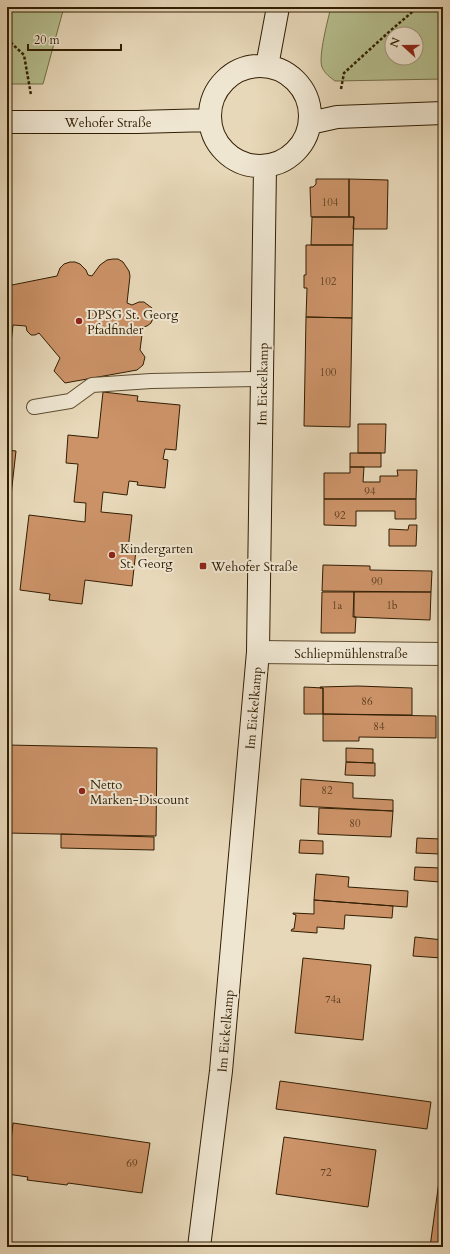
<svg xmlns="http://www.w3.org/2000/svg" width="450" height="1254" font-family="Cardo,serif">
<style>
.green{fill:#b6bf8f;stroke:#746e48;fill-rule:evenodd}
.building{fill:#cc9268;stroke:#311e02}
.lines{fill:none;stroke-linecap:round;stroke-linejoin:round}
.lane-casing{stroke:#5e4c30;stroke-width:16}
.street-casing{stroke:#5e4c30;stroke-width:24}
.secondary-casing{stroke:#311e02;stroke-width:24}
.path{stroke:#311e02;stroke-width:2.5;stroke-dasharray:3 2;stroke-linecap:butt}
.lane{stroke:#efe6d2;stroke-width:14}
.street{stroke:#efe6d2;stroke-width:22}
.secondary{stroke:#efe6d2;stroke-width:22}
.poi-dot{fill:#8f2418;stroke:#efe6d2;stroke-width:1.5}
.labels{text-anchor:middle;stroke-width:4;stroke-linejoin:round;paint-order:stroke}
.number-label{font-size:11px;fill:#583b1c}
.street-label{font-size:13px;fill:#311e02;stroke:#efe6d2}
.poi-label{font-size:13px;fill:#311e02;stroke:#efe6d2;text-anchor:start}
</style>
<rect width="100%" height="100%" fill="#e7d8b9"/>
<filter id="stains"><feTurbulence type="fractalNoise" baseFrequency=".005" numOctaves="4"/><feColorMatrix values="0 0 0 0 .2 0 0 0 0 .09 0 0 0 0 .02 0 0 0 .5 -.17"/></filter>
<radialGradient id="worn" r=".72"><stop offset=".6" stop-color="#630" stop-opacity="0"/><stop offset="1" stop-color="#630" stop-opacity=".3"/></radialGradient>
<!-- green -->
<path class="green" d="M 7,7 L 64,7 L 43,84 L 7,84 Z
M 331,7 L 443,7 L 443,79 L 335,81 C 330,77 325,74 322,67 C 318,57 328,19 331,7 ZM 392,34 L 416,34 L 416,58 L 392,58 Z"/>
<!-- building -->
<path class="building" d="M 316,179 L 349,179 L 349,217 L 311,217 L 310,187 L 313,187 L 316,184 Z
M 349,179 L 388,180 L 387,229 L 353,229 L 354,217 L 349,217 Z
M 312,217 L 354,217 L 353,245 L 311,245 Z
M 306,245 L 353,245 L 352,318 L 306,317 L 307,288 L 304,288 L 304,275 L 306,275 Z
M 113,259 L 118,259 L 123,262 L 129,271 L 130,276 L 127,303 L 132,305 L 139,302 L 144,302 L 152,308 L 154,316 L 151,323 L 147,326 L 143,327 L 140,350 L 145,357 L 143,365 L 137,370 L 65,383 L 54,371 L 60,358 L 39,333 L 35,335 L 31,335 L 27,331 L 26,326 L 13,325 L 7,381 L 7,286 L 57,276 L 60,268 L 64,264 L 70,262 L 75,262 L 80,264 L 86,270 L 88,275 L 92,276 L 100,265 L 107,260 Z
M 306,317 L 352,318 L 350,427 L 304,426 Z
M 103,392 L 138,396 L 137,401 L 180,405 L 176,450 L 165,449 L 163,459 L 168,460 L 165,488 L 137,485 L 138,482 L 129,481 L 127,495 L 103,492 L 101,512 L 132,515 L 128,549 L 136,550 L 132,586 L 85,580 L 82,604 L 49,600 L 50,594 L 20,590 L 29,515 L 85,522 L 86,503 L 74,502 L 78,464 L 66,463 L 68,435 L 98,438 Z
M 358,424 L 386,424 L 385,453 L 358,453 Z
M 7,450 L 16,451 L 8,522 L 7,522 Z
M 350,453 L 381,453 L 381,467 L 350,467 Z
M 350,467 L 364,467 L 363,482 L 380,482 L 380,476 L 398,476 L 397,470 L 417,470 L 416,499 L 324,499 L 324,473 L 350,473 Z
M 324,499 L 416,499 L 416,519 L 395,519 L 395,511 L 356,511 L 356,526 L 324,525 Z
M 409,525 L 417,525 L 416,546 L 389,546 L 389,529 L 408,530 Z
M 323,565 L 370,566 L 370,570 L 432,571 L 431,592 L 322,591 Z
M 322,592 L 354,592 L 353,617 L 356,617 L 355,633 L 321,633 Z
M 354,592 L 431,592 L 430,620 L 354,617 Z
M 441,592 L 443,592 L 443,619 L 441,619 Z
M 358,686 L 412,688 L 412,715 L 323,714 L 323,688 L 320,688 L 320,687 Z
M 304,687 L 323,688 L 323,714 L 304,714 Z
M 323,714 L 436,716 L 436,738 L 359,737 L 359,741 L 323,741 Z
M 7,745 L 157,748 L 156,836 L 7,833 Z
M 346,748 L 373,749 L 373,763 L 346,762 Z
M 346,762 L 375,763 L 375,776 L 345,775 Z
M 301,779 L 353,783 L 353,798 L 393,800 L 393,811 L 300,806 Z
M 319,808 L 393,811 L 391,837 L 318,834 Z
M 61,834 L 154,837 L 154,850 L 61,848 Z
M 417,838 L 441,839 L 440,854 L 416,853 Z
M 300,840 L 323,841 L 323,854 L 299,853 Z
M 415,867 L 441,868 L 440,882 L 414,880 Z
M 316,874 L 349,877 L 348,887 L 408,891 L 407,907 L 314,900 Z
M 314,900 L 393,906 L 392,918 L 345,915 L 344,929 L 317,927 L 317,933 L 291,931 L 292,929 L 294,929 L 296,915 L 293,914 L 293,913 L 314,914 Z
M 415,937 L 443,940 L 441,958 L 413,956 Z
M 303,958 L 371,965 L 363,1040 L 295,1033 Z
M 280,1081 L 431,1102 L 427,1129 L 276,1109 Z
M 13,1123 L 150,1143 L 142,1193 L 68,1183 L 67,1185 L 27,1180 L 28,1177 L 7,1174 Z
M 284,1137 L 376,1150 L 368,1207 L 276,1194 Z
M 440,1174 L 443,1174 L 443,1247 L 430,1247 Z"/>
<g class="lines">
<defs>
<path id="lane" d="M 34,407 L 70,401 L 92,385 L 151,381 L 262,379"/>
<path id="street" d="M 258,652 L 443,654"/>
<path id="secondary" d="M210 116a50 50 0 1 1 100 0a50 50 0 1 1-100 0Z
M 267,66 L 278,7
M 7,122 L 137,122 L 210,120
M 310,123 L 337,117 L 443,113
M 199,1247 L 221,1071 L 258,652 L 265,167"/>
</defs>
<!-- lane casing -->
<use href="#lane" class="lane-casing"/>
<!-- street casing -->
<use href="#street" class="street-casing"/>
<!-- secondary casing -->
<use href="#secondary" class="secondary-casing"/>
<!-- path -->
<path class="path" d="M 7,39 L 24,55 L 31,95
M 341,89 L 344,73 L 390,31 L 418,7"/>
<!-- lane -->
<use href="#lane" class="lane"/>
<!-- street -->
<use href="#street" class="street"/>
<!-- secondary -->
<use href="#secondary" class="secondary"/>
</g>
<!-- markers -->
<g class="poi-dot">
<circle cx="79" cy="321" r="4"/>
<circle cx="112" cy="555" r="4"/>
<rect x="199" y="562" width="8" height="8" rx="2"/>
<circle cx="82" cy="791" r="4"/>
</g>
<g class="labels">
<!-- number labels -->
<g class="number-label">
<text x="330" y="206">104</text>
<text x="328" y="285">102</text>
<text x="328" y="376">100</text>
<text x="370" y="495">94</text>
<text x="340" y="519">92</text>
<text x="377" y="585">90</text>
<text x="337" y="609">1a</text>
<text x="392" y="609">1b</text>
<text x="367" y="705">86</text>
<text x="379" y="730">84</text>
<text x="327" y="794">82</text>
<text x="355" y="827">80</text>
<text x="333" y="1003">74a</text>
<text x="132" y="1167">69</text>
<text x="326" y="1176">72</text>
</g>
<!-- street labels -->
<g class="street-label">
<text x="108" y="127">Wehofer Straße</text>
<text transform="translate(262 384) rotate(-89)" y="5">Im Eickelkamp</text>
<text x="351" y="658">Schliepmühlenstraße</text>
<text transform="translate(253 708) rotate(-85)" y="5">Im Eickelkamp</text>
<text transform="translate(225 1031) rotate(-85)" y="5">Im Eickelkamp</text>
</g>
<!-- poi labels -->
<g class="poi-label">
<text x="87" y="319">DPSG St. Georg<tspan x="87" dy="15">Pfadfinder</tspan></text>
<text x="120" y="553">Kindergarten<tspan x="120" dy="15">St. Georg</tspan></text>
<text x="211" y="571">Wehofer Straße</text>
<text x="90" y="789">Netto<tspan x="90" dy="15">Marken-Discount</tspan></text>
</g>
</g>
<!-- margin -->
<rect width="450" height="1254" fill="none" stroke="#e7d8b9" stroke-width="24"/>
<rect x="8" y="8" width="434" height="1238" fill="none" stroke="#311e02" stroke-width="2"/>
<rect x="12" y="12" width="426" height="1230" fill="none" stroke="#311e02"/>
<!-- north arrow -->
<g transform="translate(404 46) rotate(291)"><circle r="19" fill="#efe6d2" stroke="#a3967f"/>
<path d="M0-3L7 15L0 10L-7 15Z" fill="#8f2418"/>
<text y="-6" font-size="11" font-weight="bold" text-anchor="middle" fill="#311e02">N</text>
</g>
<!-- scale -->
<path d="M28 44v6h93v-6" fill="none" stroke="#311e02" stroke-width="2"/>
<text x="34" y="44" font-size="12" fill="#311e02" stroke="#efe6d2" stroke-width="3" paint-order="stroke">20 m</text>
<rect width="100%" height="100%" filter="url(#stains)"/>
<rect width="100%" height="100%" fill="url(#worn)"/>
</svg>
